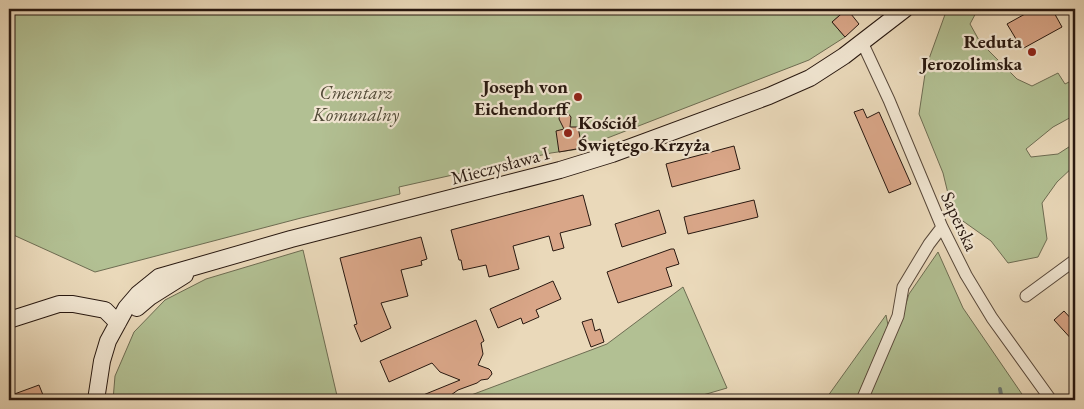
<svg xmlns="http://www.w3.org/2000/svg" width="1084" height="409" font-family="'EB Garamond',serif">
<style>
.green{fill:#b2c093;stroke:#6d6c52}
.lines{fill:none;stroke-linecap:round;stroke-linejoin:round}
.stream{stroke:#6c7974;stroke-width:4}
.building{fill:#d9a688;stroke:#281810}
.street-casing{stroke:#58483a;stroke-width:13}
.secondary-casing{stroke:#281810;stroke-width:18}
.street{stroke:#f1e6d2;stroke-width:11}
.secondary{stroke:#f1e6d2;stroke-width:16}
.poi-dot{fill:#8f2418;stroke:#f1e6d2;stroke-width:2}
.labels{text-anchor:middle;stroke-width:4.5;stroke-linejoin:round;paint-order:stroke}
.poi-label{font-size:19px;font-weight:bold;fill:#281810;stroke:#f1e6d2;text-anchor:end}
.park-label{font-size:19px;font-style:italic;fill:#514a37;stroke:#f1e6d2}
.street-label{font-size:19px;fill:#281810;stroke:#f1e6d2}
</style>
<rect width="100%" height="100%" fill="#ead9ba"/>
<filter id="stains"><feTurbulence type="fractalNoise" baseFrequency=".004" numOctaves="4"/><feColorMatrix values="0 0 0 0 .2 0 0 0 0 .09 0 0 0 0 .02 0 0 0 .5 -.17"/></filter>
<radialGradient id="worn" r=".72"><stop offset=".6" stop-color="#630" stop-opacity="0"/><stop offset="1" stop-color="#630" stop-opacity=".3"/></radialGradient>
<!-- green -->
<path class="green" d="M 9,9 L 847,9 L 832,22 L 845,37 L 809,60 L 579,149 L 551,153 L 399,187 L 400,194 L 301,218 L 95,272 L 9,233 Z
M 947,9 L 978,9 L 970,24 L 980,42 L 1017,79 L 1032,86 L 1058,73 L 1065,84 L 1075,79 L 1075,115 L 1053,127 L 1026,149 L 1031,157 L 1058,154 L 1075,143 L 1075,165 L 1057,182 L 1042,203 L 1047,239 L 1038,257 L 1008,263 L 991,241 L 953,214 L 943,173 L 919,114 L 925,74 L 930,56 Z
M 303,250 L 338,400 L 113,400 L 115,376 L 134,332 L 165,300 L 206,279 Z
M 938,252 L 963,308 L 1026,400 L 868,400 L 900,323 L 909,294 Z
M 683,287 L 727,388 L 686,400 L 458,400 L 607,344 Z
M 886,315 L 888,325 L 856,400 L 825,400 Z"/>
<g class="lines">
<!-- stream -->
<path class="stream" d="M 1000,389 L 1002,400"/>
</g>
<!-- building -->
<path class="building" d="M 847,9 L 859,24 L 845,37 L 832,22 Z
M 1034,9 L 1052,9 L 1062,27 L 1022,49 L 1007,24 Z
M 863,109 L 867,118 L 879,112 L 911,184 L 889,193 L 854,112 Z
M 567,112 L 571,117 L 570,127 L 578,127 L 582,148 L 559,152 L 556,131 L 564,129 L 559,119 L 560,113 Z
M 734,146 L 740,169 L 672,187 L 666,164 Z
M 583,195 L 591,225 L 560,233 L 564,248 L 553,251 L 549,236 L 513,246 L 519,269 L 489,277 L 486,265 L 463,270 L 461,260 L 459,260 L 451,230 Z
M 754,200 L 758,217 L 688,234 L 684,217 Z
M 659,210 L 666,233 L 622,247 L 615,224 Z
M 421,237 L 427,259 L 421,261 L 422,265 L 401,270 L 408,296 L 381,303 L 391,328 L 361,342 L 354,325 L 357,324 L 340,258 Z
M 671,249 L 674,249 L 679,264 L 666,268 L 672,286 L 618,303 L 607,272 Z
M 553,281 L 561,299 L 536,310 L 539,317 L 523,324 L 521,318 L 498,328 L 490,309 Z
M 1064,311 L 1075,323 L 1075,343 L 1054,320 Z
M 592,319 L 595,331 L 600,329 L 604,342 L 591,347 L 582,322 Z
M 476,320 L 484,341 L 481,343 L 483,354 L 478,365 L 489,369 L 491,371 L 492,374 L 488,379 L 481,380 L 477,383 L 458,390 L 444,400 L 411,400 L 460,380 L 440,372 L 432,363 L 389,382 L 380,361 Z
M 39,385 L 45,400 L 9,400 L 9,396 Z"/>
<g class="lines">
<defs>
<path id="street" d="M 862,42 L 889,100 L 942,227 L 966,275 L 992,318 L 1051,400
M 1026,296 L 1075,260
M 862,400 L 898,316 L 903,287 L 929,244 L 942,227"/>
<path id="secondary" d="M 137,308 L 150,297 L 185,275
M 9,320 L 59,304 L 73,304 L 105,310 L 118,323
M 96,400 L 102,361 L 108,341 L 126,308 L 138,294 L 159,277 L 291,239 L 560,170 L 612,154 L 769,96 L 810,78 L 844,56 L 905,9"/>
</defs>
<!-- street casing -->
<use href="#street" class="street-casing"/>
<!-- secondary casing -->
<use href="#secondary" class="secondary-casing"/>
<!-- street -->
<use href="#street" class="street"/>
<!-- secondary -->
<use href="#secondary" class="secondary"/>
</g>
<!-- markers -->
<g class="poi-dot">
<circle cx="1032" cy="52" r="5"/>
<circle cx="578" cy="97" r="5"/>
<circle cx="568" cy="133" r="5"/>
</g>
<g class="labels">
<!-- poi labels -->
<g class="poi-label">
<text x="1022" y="48">Reduta<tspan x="1022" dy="22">Jerozolimska</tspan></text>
<text x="568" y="93">Joseph von<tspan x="568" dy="22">Eichendorff</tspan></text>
<text x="578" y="129" text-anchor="start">Kościół<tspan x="578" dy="22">Świętego Krzyża</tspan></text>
</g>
<!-- park labels -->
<g class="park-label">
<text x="356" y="99">Cmentarz<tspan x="356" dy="22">Komunalny</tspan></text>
</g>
<!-- street labels -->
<g class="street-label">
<text transform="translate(500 165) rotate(-15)" y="7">Mieczysława I</text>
<text transform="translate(960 221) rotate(65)" y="7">Saperska</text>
</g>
</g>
<!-- margin -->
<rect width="1084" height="409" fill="none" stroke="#ead9ba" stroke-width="30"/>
<rect x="10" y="10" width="1064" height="389" fill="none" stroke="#281810" stroke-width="2.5"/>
<rect x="15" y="15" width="1054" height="379" fill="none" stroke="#281810"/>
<rect width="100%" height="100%" filter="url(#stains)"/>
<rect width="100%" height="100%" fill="url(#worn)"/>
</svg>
